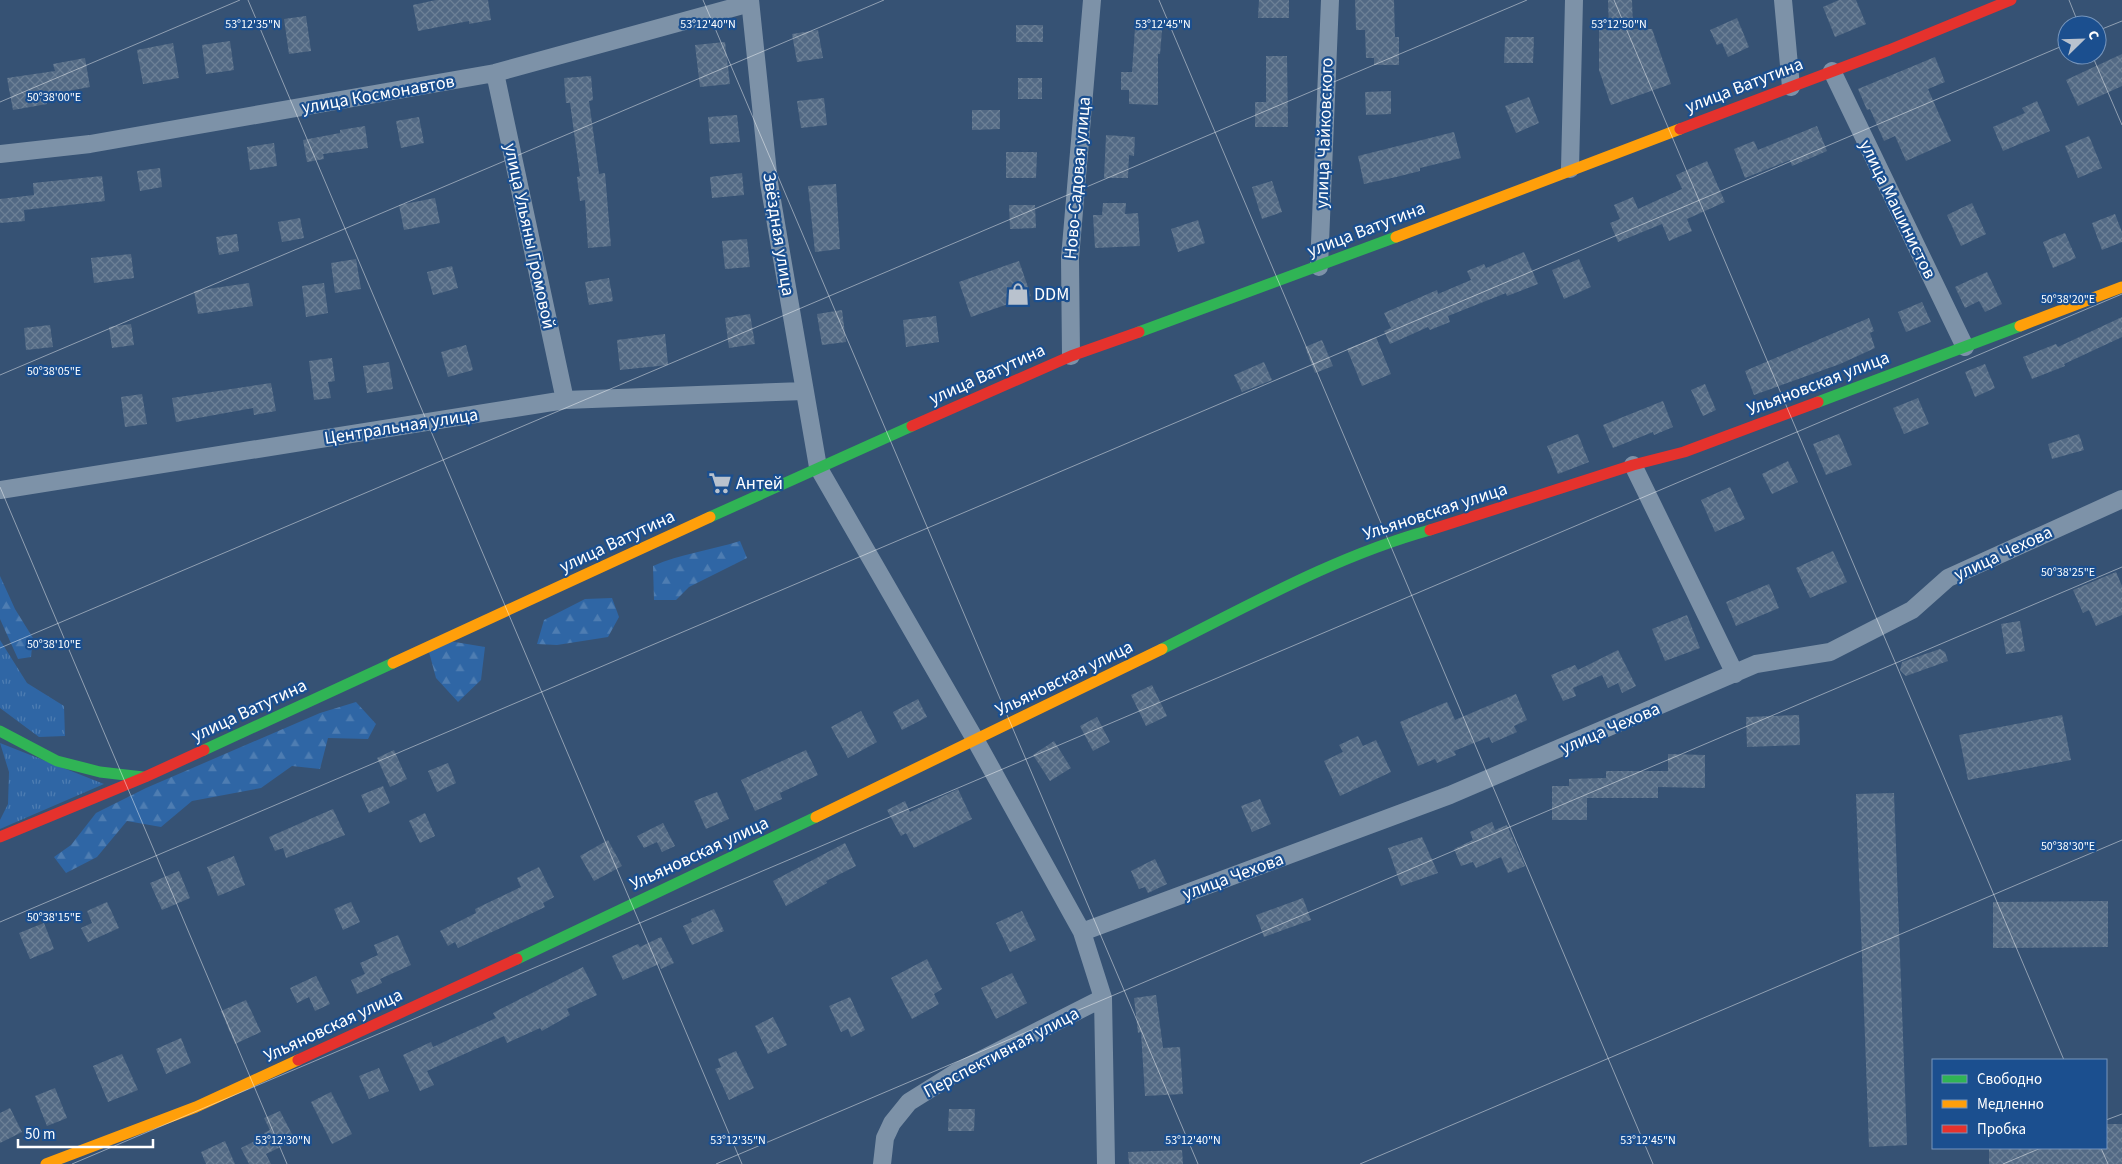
<svg xmlns="http://www.w3.org/2000/svg" width="2122" height="1164" font-family="'Source Sans 3',sans-serif">
<style>
.grass{fill:url(#grass-tufts)}
.forest{fill:url(#forest-firs)}
.building{fill:url(#building-cross-hatch)}
.lines{fill:none;stroke-linecap:round;stroke-linejoin:round}
.street{stroke:#7d92a8;stroke-width:18}
.fast{stroke:#30b455;stroke-width:11}
.slow{stroke:#ff9f0a;stroke-width:11}
.jam{stroke:#e5322d;stroke-width:11}
.ticks{fill:none;stroke:#fff;stroke-width:1;stroke-opacity:0.45}
.labels{text-anchor:middle;stroke-width:4.5;stroke-linejoin:round;paint-order:stroke}
.street-label{font-size:18px;fill:#fff;stroke:#1b4f8f}
.poi-label{font-size:18px;fill:#fff;stroke:#1b4f8f;text-anchor:start}
.ticks-label{font-size:12px;text-anchor:middle;fill:#fff;stroke:#1b4f8f;stroke-width:4.5;stroke-linejoin:round;paint-order:stroke}
</style>
<defs>
<pattern id="grass-tufts" width="24" height="20" patternUnits="userSpaceOnUse" patternTransform="scale(1.25)"><rect width="24" height="20" fill="#2f66a5"/><path d="M3 7l-1-3M5 7V3M7 7l1-3M15 17l-1-3M17 17v-4M19 17l1-3" fill="none" stroke="#4e7db2"/></pattern>
<pattern id="forest-firs" width="22" height="20" patternUnits="userSpaceOnUse" patternTransform="scale(1.25)"><rect width="22" height="20" fill="#2f66a5"/><path d="M5 1l3.5 6h-7zM16 11l3.5 6h-7z" fill="#4e7db2"/></pattern>
<pattern id="building-cross-hatch" width="8" height="8" patternUnits="userSpaceOnUse" patternTransform="scale(1.25)"><rect width="8" height="8" fill="#526984"/><path d="M0 0l8 8M0 8l8-8" fill="none" stroke="#6c8096"/></pattern>
</defs>
<rect width="100%" height="100%" fill="#365274"/>
<!-- grass -->
<path class="grass" d="M 0,640 L 27,683 L 64,706 L 65,736 L 39,737 L 0,708 Z
M 0,743 L 104,784 L 0,829 L 0,820 L 8,804 L 9,772 Z"/>
<!-- forest -->
<path class="forest" d="M 740,541 L 747,558 L 689,587 L 676,600 L 654,600 L 653,566 C 680,554 711,550 740,541 Z
M 0,576 L 15,609 L 33,638 L 31,657 L 18,659 L 0,619 Z
M 612,598 L 619,617 L 608,637 L 557,645 L 537,644 L 544,620 L 585,599 Z
M 449,641 L 485,647 L 481,680 L 458,702 L 436,678 L 429,652 Z
M 356,702 L 376,724 L 368,739 L 328,738 L 320,769 L 292,766 L 261,788 L 192,801 L 161,827 L 127,821 L 97,857 L 66,873 L 54,857 L 71,845 L 96,813 L 146,788 L 320,713 Z"/>
<!-- building -->
<path class="building" d="M 436,0 L 488,0 L 491,20 L 469,24 L 469,21 L 418,31 L 413,5 Z
M 1259,0 L 1289,0 L 1289,18 L 1258,18 Z
M 1355,0 L 1394,0 L 1395,37 L 1399,37 L 1399,65 L 1374,65 L 1374,58 L 1366,58 L 1365,30 L 1356,30 Z
M 1608,0 L 1632,0 L 1633,29 L 1652,29 L 1671,84 L 1611,105 L 1599,70 L 1599,29 L 1609,29 Z
M 1839,0 L 1856,0 L 1866,24 L 1835,37 L 1823,7 Z
M 306,16 L 311,51 L 289,54 L 284,19 Z
M 1737,18 L 1749,47 L 1728,57 L 1722,43 L 1717,45 L 1710,30 Z
M 1016,25 L 1043,25 L 1043,42 L 1016,42 Z
M 1135,28 L 1162,30 L 1160,54 L 1158,54 L 1158,105 L 1129,104 L 1129,90 L 1121,90 L 1121,72 L 1132,72 Z
M 818,30 L 823,58 L 797,62 L 792,34 Z
M 1505,37 L 1534,37 L 1533,63 L 1504,63 Z
M 230,41 L 234,70 L 206,74 L 202,45 Z
M 725,42 L 730,84 L 700,87 L 695,45 Z
M 173,43 L 179,78 L 143,84 L 137,50 Z
M 2122,54 L 2122,86 L 2078,106 L 2066,80 Z
M 1266,56 L 1287,56 L 1288,127 L 1255,127 L 1255,102 L 1266,102 Z
M 1935,57 L 1945,82 L 1928,89 L 1951,141 L 1906,161 L 1895,136 L 1884,141 L 1870,109 L 1867,110 L 1858,89 Z
M 85,58 L 90,87 L 45,95 L 47,104 L 13,110 L 7,78 L 55,71 L 53,64 Z
M 591,76 L 593,100 L 589,101 L 599,174 L 605,173 L 611,246 L 588,248 L 585,200 L 580,201 L 577,177 L 580,176 L 570,103 L 566,103 L 564,78 Z
M 1018,78 L 1042,78 L 1042,99 L 1018,99 Z
M 1391,91 L 1391,114 L 1366,115 L 1365,92 Z
M 1529,97 L 1539,123 L 1516,133 L 1505,106 Z
M 824,98 L 827,125 L 801,128 L 797,101 Z
M 2037,101 L 2050,131 L 2003,151 L 1993,127 L 2025,113 L 2022,108 Z
M 972,110 L 1000,110 L 1000,129 L 972,130 Z
M 737,115 L 740,142 L 710,144 L 708,117 Z
M 419,117 L 424,143 L 401,148 L 396,121 Z
M 365,126 L 368,148 L 323,154 L 324,159 L 307,162 L 303,140 L 340,133 L 340,130 Z
M 1817,126 L 1827,151 L 1792,166 L 1790,160 L 1745,178 L 1734,149 L 1754,141 L 1758,150 Z
M 1454,132 L 1461,158 L 1420,168 L 1420,171 L 1396,177 L 1364,184 L 1358,156 Z
M 1106,135 L 1135,137 L 1134,156 L 1129,155 L 1128,178 L 1104,178 Z
M 2089,136 L 2102,168 L 2078,178 L 2065,146 Z
M 274,143 L 277,166 L 250,170 L 247,147 Z
M 1006,152 L 1037,152 L 1036,178 L 1006,178 Z
M 1707,161 L 1725,202 L 1687,219 L 1692,231 L 1669,241 L 1662,224 L 1618,242 L 1610,223 L 1620,219 L 1614,205 L 1633,197 L 1638,209 L 1682,189 L 1676,175 Z
M 160,168 L 162,187 L 140,191 L 137,171 Z
M 742,173 L 744,195 L 712,198 L 710,177 Z
M 102,176 L 105,201 L 24,210 L 25,221 L 0,223 L 0,199 L 34,195 L 33,183 Z
M 1272,181 L 1282,212 L 1262,219 L 1252,187 Z
M 836,184 L 840,249 L 815,252 L 808,186 Z
M 435,198 L 440,223 L 404,230 L 399,205 Z
M 1103,203 L 1126,203 L 1125,214 L 1138,213 L 1140,246 L 1095,248 L 1093,215 L 1102,215 Z
M 1972,203 L 1986,234 L 1961,246 L 1947,215 Z
M 1009,205 L 1035,205 L 1036,228 L 1010,229 Z
M 2115,214 L 2122,232 L 2122,242 L 2102,250 L 2092,223 Z
M 300,218 L 304,238 L 282,242 L 278,222 Z
M 1198,220 L 1205,243 L 1178,252 L 1171,229 Z
M 2065,233 L 2076,258 L 2053,268 L 2043,242 Z
M 237,234 L 239,251 L 219,255 L 216,237 Z
M 747,239 L 750,267 L 725,269 L 722,241 Z
M 1524,252 L 1538,284 L 1507,296 L 1506,293 L 1448,316 L 1450,322 L 1430,330 L 1428,327 L 1390,344 L 1384,331 L 1391,328 L 1384,313 L 1437,290 L 1438,294 L 1471,280 L 1467,271 L 1484,264 L 1486,268 Z
M 131,254 L 134,278 L 94,283 L 91,258 Z
M 356,259 L 361,289 L 335,293 L 331,263 Z
M 1579,259 L 1591,287 L 1564,299 L 1552,270 Z
M 1019,261 L 1031,296 L 971,317 L 959,282 Z
M 452,266 L 458,288 L 433,295 L 427,272 Z
M 1987,272 L 2002,304 L 1985,312 L 1979,301 L 1965,308 L 1955,287 Z
M 609,278 L 613,301 L 589,305 L 585,282 Z
M 249,283 L 253,306 L 198,314 L 194,291 Z
M 324,283 L 328,313 L 306,317 L 302,286 Z
M 1922,302 L 1931,322 L 1906,332 L 1898,312 Z
M 842,310 L 846,342 L 822,345 L 817,314 Z
M 750,314 L 755,344 L 729,348 L 725,318 Z
M 936,316 L 939,342 L 906,347 L 903,320 Z
M 2122,317 L 2122,337 L 2064,364 L 2065,366 L 2032,379 L 2023,357 L 2056,344 L 2058,347 Z
M 1869,318 L 1874,331 L 1870,333 L 1875,348 L 1840,364 L 1754,395 L 1745,371 Z
M 131,324 L 134,345 L 112,348 L 109,327 Z
M 50,325 L 53,347 L 26,350 L 24,328 Z
M 665,334 L 668,365 L 620,370 L 617,340 Z
M 1376,337 L 1391,374 L 1362,386 L 1347,349 Z
M 1322,340 L 1333,366 L 1315,373 L 1305,347 Z
M 466,345 L 473,370 L 448,377 L 441,352 Z
M 332,358 L 335,381 L 328,382 L 331,398 L 314,400 L 309,361 Z
M 389,362 L 393,389 L 367,393 L 363,366 Z
M 1264,362 L 1272,380 L 1242,392 L 1234,375 Z
M 1985,364 L 1995,388 L 1975,397 L 1965,372 Z
M 271,383 L 276,411 L 254,415 L 253,408 L 176,422 L 172,398 Z
M 1705,384 L 1716,410 L 1703,416 L 1691,390 Z
M 142,394 L 147,424 L 125,427 L 121,397 Z
M 1918,398 L 1929,424 L 1904,434 L 1893,408 Z
M 1663,401 L 1673,427 L 1654,435 L 1653,432 L 1613,448 L 1603,425 Z
M 1578,434 L 1589,462 L 1558,474 L 1547,446 Z
M 1839,434 L 1852,465 L 1826,475 L 1813,444 Z
M 2079,434 L 2084,450 L 2052,459 L 2048,444 Z
M 1788,461 L 1798,482 L 1772,494 L 1762,474 Z
M 1730,487 L 1745,519 L 1715,532 L 1701,500 Z
M 1833,551 L 1847,582 L 1810,598 L 1796,568 Z
M 2116,572 L 2122,586 L 2122,615 L 2096,626 L 2089,610 L 2083,613 L 2073,590 Z
M 1769,584 L 1779,608 L 1736,626 L 1726,602 Z
M 1687,615 L 1700,648 L 1665,661 L 1652,629 Z
M 2020,621 L 2025,651 L 2006,654 L 2001,624 Z
M 1940,649 L 1945,652 L 1948,661 L 1906,676 L 1900,670 L 1902,662 Z
M 1618,650 L 1636,686 L 1622,693 L 1618,683 L 1608,688 L 1602,675 L 1573,688 L 1576,696 L 1563,701 L 1551,675 L 1575,665 L 1578,670 Z
M 1152,685 L 1167,716 L 1146,726 L 1131,695 Z
M 1516,694 L 1527,720 L 1514,726 L 1517,732 L 1492,743 L 1489,737 L 1454,751 L 1456,755 L 1437,763 L 1435,759 L 1418,766 L 1400,722 L 1447,702 L 1455,720 Z
M 918,699 L 927,717 L 902,730 L 893,712 Z
M 861,711 L 877,742 L 848,758 L 831,727 Z
M 1799,715 L 1800,745 L 1747,747 L 1746,717 Z
M 2062,715 L 2071,760 L 1968,780 L 1959,735 Z
M 1097,717 L 1110,742 L 1093,751 L 1080,726 Z
M 1358,736 L 1363,746 L 1376,740 L 1391,772 L 1340,796 L 1324,761 L 1343,752 L 1339,745 Z
M 1054,741 L 1071,768 L 1050,781 L 1033,755 Z
M 394,750 L 407,779 L 390,787 L 377,758 Z
M 806,750 L 818,775 L 780,793 L 782,799 L 755,811 L 741,780 Z
M 1668,754 L 1705,755 L 1705,788 L 1658,787 L 1658,798 L 1587,798 L 1587,820 L 1552,820 L 1552,786 L 1569,786 L 1569,779 L 1606,778 L 1606,771 L 1668,771 Z
M 448,763 L 456,783 L 437,792 L 428,771 Z
M 383,786 L 390,803 L 369,813 L 361,795 Z
M 958,789 L 972,819 L 914,848 L 906,833 L 901,836 L 887,810 L 905,801 L 910,812 Z
M 717,792 L 729,819 L 706,829 L 694,801 Z
M 1894,793 L 1907,1145 L 1869,1147 L 1856,794 Z
M 1260,799 L 1271,824 L 1252,832 L 1241,806 Z
M 333,809 L 345,835 L 286,858 L 283,848 L 275,851 L 269,837 Z
M 425,813 L 435,836 L 420,843 L 409,821 Z
M 1492,822 L 1495,830 L 1507,825 L 1525,866 L 1508,873 L 1501,857 L 1476,868 L 1473,862 L 1461,866 L 1454,849 L 1473,840 L 1470,832 Z
M 663,823 L 675,846 L 662,852 L 657,842 L 644,848 L 637,836 Z
M 1422,837 L 1438,873 L 1401,886 L 1388,848 Z
M 608,840 L 622,866 L 594,881 L 580,856 Z
M 845,843 L 856,866 L 826,881 L 827,883 L 786,906 L 773,881 Z
M 234,856 L 245,885 L 218,896 L 207,867 Z
M 1155,859 L 1167,884 L 1148,893 L 1145,887 L 1139,889 L 1131,871 Z
M 539,867 L 554,897 L 543,903 L 545,907 L 458,948 L 455,942 L 448,946 L 440,931 L 476,913 L 475,909 L 521,887 L 517,878 Z
M 179,871 L 190,898 L 162,910 L 150,883 Z
M 1303,898 L 1311,920 L 1264,937 L 1256,915 Z
M 2108,901 L 2108,947 L 1993,948 L 1993,902 Z
M 107,902 L 119,928 L 88,942 L 81,928 L 92,923 L 87,911 Z
M 351,902 L 360,922 L 343,930 L 334,909 Z
M 714,909 L 724,931 L 692,945 L 683,926 L 692,922 L 691,919 Z
M 1022,911 L 1036,940 L 1010,952 L 996,923 Z
M 44,923 L 54,949 L 30,959 L 19,933 Z
M 398,935 L 411,965 L 380,979 L 382,983 L 357,994 L 351,980 L 365,974 L 360,963 L 378,955 L 374,945 Z
M 661,937 L 674,963 L 661,969 L 659,964 L 623,980 L 612,956 L 638,944 L 640,947 Z
M 927,959 L 942,989 L 934,994 L 939,1004 L 912,1019 L 891,978 Z
M 583,967 L 597,995 L 567,1009 L 570,1015 L 542,1031 L 540,1028 L 507,1043 L 504,1036 L 427,1071 L 434,1085 L 420,1091 L 403,1055 L 431,1042 L 433,1047 L 496,1018 L 493,1013 Z
M 1012,973 L 1027,1003 L 996,1019 L 981,988 Z
M 316,976 L 330,1004 L 315,1011 L 309,997 L 297,1003 L 290,988 Z
M 1156,995 L 1163,1048 L 1180,1047 L 1183,1094 L 1145,1096 L 1141,1032 L 1138,1033 L 1134,998 Z
M 850,997 L 865,1030 L 851,1037 L 848,1029 L 841,1032 L 829,1006 Z
M 246,1000 L 261,1032 L 235,1044 L 221,1011 Z
M 773,1017 L 787,1045 L 768,1054 L 755,1026 Z
M 181,1038 L 191,1063 L 166,1074 L 156,1049 Z
M 736,1051 L 754,1088 L 729,1100 L 715,1069 L 721,1067 L 718,1059 Z
M 122,1054 L 138,1090 L 108,1102 L 93,1066 Z
M 379,1068 L 389,1091 L 369,1099 L 359,1076 Z
M 55,1088 L 67,1118 L 47,1126 L 35,1096 Z
M 331,1092 L 352,1134 L 332,1144 L 311,1102 Z
M 10,1108 L 22,1132 L 0,1143 L 0,1113 Z
M 949,1109 L 975,1109 L 974,1131 L 948,1131 Z
M 280,1111 L 295,1140 L 266,1154 L 271,1164 L 249,1164 L 241,1148 L 265,1136 L 264,1133 L 270,1130 L 264,1118 Z
M 2106,1124 L 2122,1124 L 2122,1164 L 1989,1164 L 1989,1148 L 2106,1148 Z
M 225,1141 L 235,1164 L 206,1164 L 201,1152 Z
M 1182,1150 L 1183,1164 L 1129,1164 L 1128,1152 Z"/>
<g class="lines">
<!-- street -->
<path class="street" d="M 750,0 L 769,183 L 818,467 L 976,741 L 1082,932 L 1103,998 L 1106,1164
M 1783,0 L 1791,87
M 1832,71 L 1965,347
M 495,73 L 565,400
M 0,154 L 90,144 L 495,73 L 750,3
M 1570,169 L 1574,0
M 1319,267 L 1330,0
M 1071,356 L 1070,258 L 1092,0
M 1633,465 L 1735,674
M 0,490 L 565,400 L 804,391
M 1082,932 L 1450,795 L 1756,664 L 1830,652 L 1912,610 L 1948,578 L 2122,499
M 882,1164 L 885,1138 L 892,1123 L 909,1102 L 957,1072 L 1103,998"/>
<!-- fast -->
<path class="fast" d="M 1139,332 L 1396,237
M 1818,402 L 2020,326
M 710,517 L 912,426
M 1162,649 C 1250,605 1336,556 1430,530
M 0,731 L 57,761 L 100,772 L 143,777
M 204,750 L 393,663
M 517,959 L 816,817"/>
<!-- slow -->
<path class="slow" d="M 1396,237 L 1680,129
M 2020,326 L 2122,287
M 393,663 L 710,517
M 816,817 L 1162,649
M 46,1164 L 196,1107 L 298,1060"/>
<!-- jam -->
<path class="jam" d="M 1680,129 L 1889,50 L 2011,0
M 912,426 L 1071,356 L 1139,332
M 1430,530 L 1633,465 L 1684,452 L 1818,402
M 0,837 L 145,777 L 204,750
M 298,1060 L 517,959"/>
</g>
<!-- ticks -->
<path class="ticks" d="M 248,0 L 742,1164M 703,0 L 1198,1164M 1159,0 L 1653,1164M 1614,0 L 2064,1060M 2069,0 L 2079,25M 2097,31 L 2122,21M 2092,55 L 2122,125M 0,102 L 240,0M 0,375 L 884,0M 0,487 L 287,1164M 0,648 L 1527,0M 0,922 L 2067,44M 2106,1120 L 2122,1114M 2101,1148 L 2108,1164M 72,1164 L 2122,294M 716,1164 L 2122,567M 1360,1164 L 2122,840M 2003,1164 L 2041,1148"/>
<!-- icons -->
<defs>
<symbol id="shop-bare" viewBox="-9 -9 18 18"><path d="M-5-2.5h2.3a2.7 3.5 0 0 1 5.4 0H5L5.5 6h-11ZM-1.5-2.5h3a1.5 2.3 0 0 0-3 0Z" fill="#b9c2ce" stroke="#1b4f8f" stroke-width="2.5" paint-order="stroke"/></symbol>
<symbol id="supermarket-bare" viewBox="-9 -9 18 18"><path d="M-6-5.5h2.5l.6 2H6L4.5 2H-2.5L-4.4-4H-6ZM-1.5 3.2a1.3 1.3 0 1 0 .1 0ZM3 3.2a1.3 1.3 0 1 0 .1 0Z" fill="#b9c2ce" stroke="#1b4f8f" stroke-width="2.5" paint-order="stroke"/></symbol>
</defs>
<g fill-rule="evenodd">
<use href="#shop-bare" x="1002" y="278" width="32" height="32"/>
<use href="#supermarket-bare" x="704" y="467" width="32" height="32"/>
</g>
<g class="labels">
<!-- street labels -->
<g class="street-label">
<text transform="translate(1744 85) rotate(-21)" y="6">улица Ватутина</text>
<text transform="translate(378 94) rotate(-10)" y="6">улица Космонавтов</text>
<text transform="translate(1324 133) rotate(-88)" y="6">улица Чайковского</text>
<text transform="translate(1077 178) rotate(-85)" y="6">Ново-Садовая улица</text>
<text transform="translate(1898 209) rotate(64)" y="6">улица Машинистов</text>
<text transform="translate(1366 229) rotate(-21)" y="6">улица Ватутина</text>
<text transform="translate(779 234) rotate(81)" y="6">Звёздная улица</text>
<text transform="translate(530 236) rotate(78)" y="6">улица Ульяны Громовой</text>
<text transform="translate(987 374) rotate(-24)" y="6">улица Ватутина</text>
<text transform="translate(1818 383) rotate(-21)" y="6">Ульяновская улица</text>
<text transform="translate(401 426) rotate(-9)" y="6">Центральная улица</text>
<text transform="translate(1435 511) rotate(-18)" y="6">Ульяновская улица</text>
<text transform="translate(617 541) rotate(-25)" y="6">улица Ватутина</text>
<text transform="translate(2003 553) rotate(-25)" y="6">улица Чехова</text>
<text transform="translate(1064 678) rotate(-26)" y="6">Ульяновская улица</text>
<text transform="translate(249 710) rotate(-25)" y="6">улица Ватутина</text>
<text transform="translate(1610 728) rotate(-23)" y="6">улица Чехова</text>
<text transform="translate(699 853) rotate(-25)" y="6">Ульяновская улица</text>
<text transform="translate(1233 876) rotate(-20)" y="6">улица Чехова</text>
<text transform="translate(333 1025) rotate(-25)" y="6">Ульяновская улица</text>
<text transform="translate(1001 1052) rotate(-28)" y="6">Перспективная улица</text>
</g>
<!-- poi labels -->
<g class="poi-label">
<text x="1034" y="300">DDM</text>
<text x="736" y="489">Антей</text>
</g>
</g>
<g class="ticks-label">
<text x="253" y="28">53°12'35"N</text>
<text x="708" y="28">53°12'40"N</text>
<text x="1163" y="28">53°12'45"N</text>
<text x="1619" y="28">53°12'50"N</text>
<text x="54" y="101">50°38'00"E</text>
<text x="2068" y="303">50°38'20"E</text>
<text x="54" y="375">50°38'05"E</text>
<text x="2068" y="576">50°38'25"E</text>
<text x="54" y="648">50°38'10"E</text>
<text x="2068" y="850">50°38'30"E</text>
<text x="54" y="921">50°38'15"E</text>
<text x="283" y="1144">53°12'30"N</text>
<text x="738" y="1144">53°12'35"N</text>
<text x="1193" y="1144">53°12'40"N</text>
<text x="1648" y="1144">53°12'45"N</text>
</g>
<!-- legend -->
<rect x="1932" y="1059" width="175" height="90" fill="#1b4f8f" stroke="#7695bc"/>
<rect x="1942" y="1075" width="25" height="8" fill="#30b455" stroke="#7695bc"/>
<text x="1977" y="1084" font-size="15" fill="#ffffff">Свободно</text>
<rect x="1942" y="1100" width="25" height="8" fill="#ff9f0a" stroke="#7695bc"/>
<text x="1977" y="1109" font-size="15" fill="#ffffff">Медленно</text>
<rect x="1942" y="1125" width="25" height="8" fill="#e5322d" stroke="#7695bc"/>
<text x="1977" y="1134" font-size="15" fill="#ffffff">Пробка</text>
<!-- north arrow -->
<g transform="translate(2082 40) rotate(67)"><circle r="24" fill="#1b4f8f" stroke="#7695bc"/>
<path d="M0-4L9 19L0 12L-9 19Z" fill="#b9c2ce"/>
<text y="-8" font-size="14" font-weight="bold" text-anchor="middle" fill="#ffffff">С</text>
</g>
<!-- scale -->
<path d="M18 1139v8h135v-8" fill="none" stroke="#ffffff" stroke-width="2.5"/>
<text x="25" y="1139" font-size="15" fill="#ffffff" stroke="#1b4f8f" stroke-width="4" paint-order="stroke">50 m</text>
</svg>
